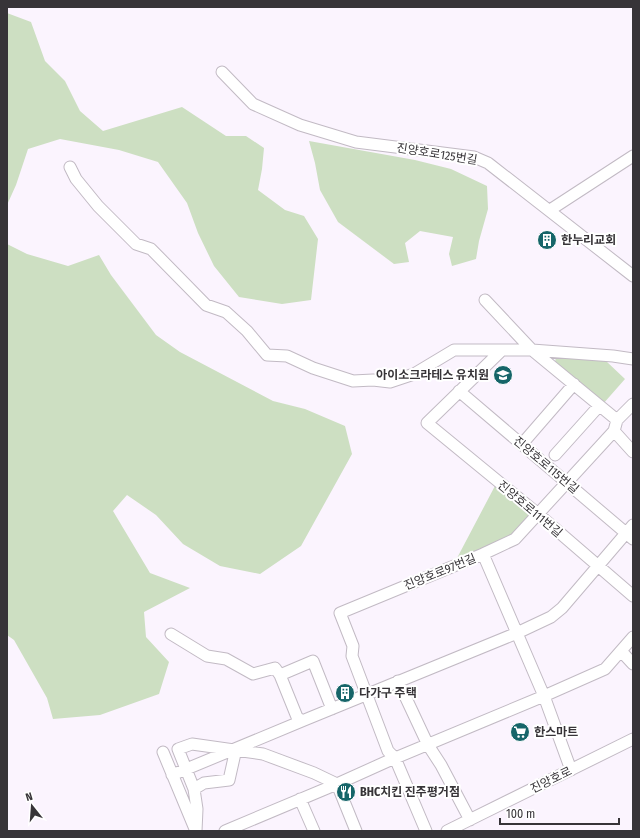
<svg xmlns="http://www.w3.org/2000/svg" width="640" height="838" font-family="'Fira Sans Condensed','Noto Sans KR',sans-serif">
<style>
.green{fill:#cddfc2}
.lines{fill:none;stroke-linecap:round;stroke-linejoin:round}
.minor-casing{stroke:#c2bac4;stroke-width:13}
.minor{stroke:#fff;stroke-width:11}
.labels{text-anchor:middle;stroke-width:4;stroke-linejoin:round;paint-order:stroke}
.street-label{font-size:12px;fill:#373438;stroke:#fff}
.poi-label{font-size:12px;font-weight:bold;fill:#373438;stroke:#fff;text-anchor:start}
</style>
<rect width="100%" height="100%" fill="#fbf4fe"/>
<!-- green -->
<path class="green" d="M 7,13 L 31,22 L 45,61 L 65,81 L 80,111 L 103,131 L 182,107 L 226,136 L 246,136 L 264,148 L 262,169 L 258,190 L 285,210 L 304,216 L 318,239 L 311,300 L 282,304 L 239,297 L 214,266 L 198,233 L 187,203 L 158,162 L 119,150 L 60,139 L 28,149 L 16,185 L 7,205 Z
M 309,141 L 415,160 L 451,169 L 487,186 L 488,209 L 479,241 L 476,259 L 452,266 L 449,254 L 453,237 L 420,231 L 405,243 L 409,262 L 394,264 L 338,222 L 320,190 L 315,163 Z
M 7,244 L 27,254 L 68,266 L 99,255 L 111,275 L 156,335 L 180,352 L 273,401 L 305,409 L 345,426 L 352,454 L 301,546 L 260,574 L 220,566 L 183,544 L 156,515 L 127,495 L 113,511 L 150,573 L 190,588 L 144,612 L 146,637 L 169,662 L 159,694 L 100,715 L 53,719 L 47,698 L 14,640 L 7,635 Z
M 556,356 L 606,361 L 625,379 L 603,404 L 555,363 Z
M 496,484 L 532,515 L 514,537 L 456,560 Z"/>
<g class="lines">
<defs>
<path id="minor" d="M 222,72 L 253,104 L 300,125 L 356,142 L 474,157 L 488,163 L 633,276
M 70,167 L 76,179 L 98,206 L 136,244 L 151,249 L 206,305 L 226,312 L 247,331 L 267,355 L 287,356 L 313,368 L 353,381 L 373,380 L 390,382 L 414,374 L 454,350 L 532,350 L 617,420
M 550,210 L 633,156
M 485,300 L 532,350 L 613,356 L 633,359
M 502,350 L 427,423 L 538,514 L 633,596
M 459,391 L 633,539
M 614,431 L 633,452
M 522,444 L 574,384
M 555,455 L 599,406
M 483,554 L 515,539 L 614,431 L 617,420 L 633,404
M 171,634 L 207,656 L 226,659 L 253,674 L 275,668 L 280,675 L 297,717 L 302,721 L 517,633 L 551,617 L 562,608 L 633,525
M 621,651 L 633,664
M 280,675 L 313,661 L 332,709
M 398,681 L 428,745 L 441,765 L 470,820
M 163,752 L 195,829
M 172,775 L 302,721
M 194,789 L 178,749 L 192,744 L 263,754 L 314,773 L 337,784 L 356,831
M 300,799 L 314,831
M 196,831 L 197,809 L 194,789 L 204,783 L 229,780 L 236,749
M 225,831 L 337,784 L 388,761 L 544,696 L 605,669 L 633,637
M 426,831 L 395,758 L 388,751 L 352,656 L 353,646 L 340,613 L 483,554 L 544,696 L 571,770
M 447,831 L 633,739"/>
</defs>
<!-- minor casing -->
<use href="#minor" class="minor-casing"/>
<!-- minor -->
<use href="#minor" class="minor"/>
</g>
<!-- icons -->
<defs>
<symbol id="building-disc" viewBox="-11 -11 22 22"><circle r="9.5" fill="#166569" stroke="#fff"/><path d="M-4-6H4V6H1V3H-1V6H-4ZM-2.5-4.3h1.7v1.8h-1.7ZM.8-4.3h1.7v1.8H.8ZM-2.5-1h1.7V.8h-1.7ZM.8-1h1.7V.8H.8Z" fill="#fff"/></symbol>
<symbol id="school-disc" viewBox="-11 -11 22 22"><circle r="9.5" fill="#166569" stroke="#fff"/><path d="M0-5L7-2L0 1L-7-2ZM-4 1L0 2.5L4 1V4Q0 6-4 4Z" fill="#fff"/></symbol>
<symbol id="supermarket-disc" viewBox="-11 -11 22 22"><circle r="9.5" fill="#166569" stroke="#fff"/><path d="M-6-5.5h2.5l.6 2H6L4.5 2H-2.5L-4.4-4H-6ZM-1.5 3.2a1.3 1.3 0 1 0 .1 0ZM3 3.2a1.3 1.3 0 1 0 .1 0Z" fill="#fff"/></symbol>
<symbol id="restaurant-disc" viewBox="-11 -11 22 22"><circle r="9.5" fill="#166569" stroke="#fff"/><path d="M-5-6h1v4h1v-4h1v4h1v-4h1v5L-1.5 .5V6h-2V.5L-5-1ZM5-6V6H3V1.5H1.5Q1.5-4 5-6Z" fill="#fff"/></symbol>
</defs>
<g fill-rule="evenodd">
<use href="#building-disc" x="536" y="229" width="22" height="22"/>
<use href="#school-disc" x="492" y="364" width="22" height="22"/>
<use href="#building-disc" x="334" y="682" width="22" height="22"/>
<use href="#supermarket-disc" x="509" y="721" width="22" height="22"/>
<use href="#restaurant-disc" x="335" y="781" width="22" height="22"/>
</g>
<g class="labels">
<!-- street labels -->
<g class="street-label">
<text transform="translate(437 154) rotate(9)" y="4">진양호로125번길</text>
<text transform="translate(546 465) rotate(40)" y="4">진양호로115번길</text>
<text transform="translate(530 509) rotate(40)" y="4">진양호로111번길</text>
<text transform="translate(440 572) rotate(-22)" y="4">진양호로97번길</text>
<text transform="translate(551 780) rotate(-26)" y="4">진양호로</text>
</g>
<!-- poi labels -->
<g class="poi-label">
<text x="561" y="244">한누리교회</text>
<text x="489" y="379" text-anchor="end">아이소크라테스 유치원</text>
<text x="359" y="697">다가구 주택</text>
<text x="534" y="736">한스마트</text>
<text x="360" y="796">BHC치킨 진주평거점</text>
</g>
</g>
<!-- border -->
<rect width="640" height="838" fill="none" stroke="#373438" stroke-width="16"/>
<!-- north arrow -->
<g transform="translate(32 806) rotate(343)" stroke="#ffffff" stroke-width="3" paint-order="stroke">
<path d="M0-3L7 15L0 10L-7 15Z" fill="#373438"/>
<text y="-6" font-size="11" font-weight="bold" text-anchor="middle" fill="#373438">N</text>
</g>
<!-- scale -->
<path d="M500 818v6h119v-6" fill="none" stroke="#373438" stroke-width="2"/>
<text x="506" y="818" font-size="12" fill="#373438" stroke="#ffffff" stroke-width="3" paint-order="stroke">100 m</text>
</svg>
